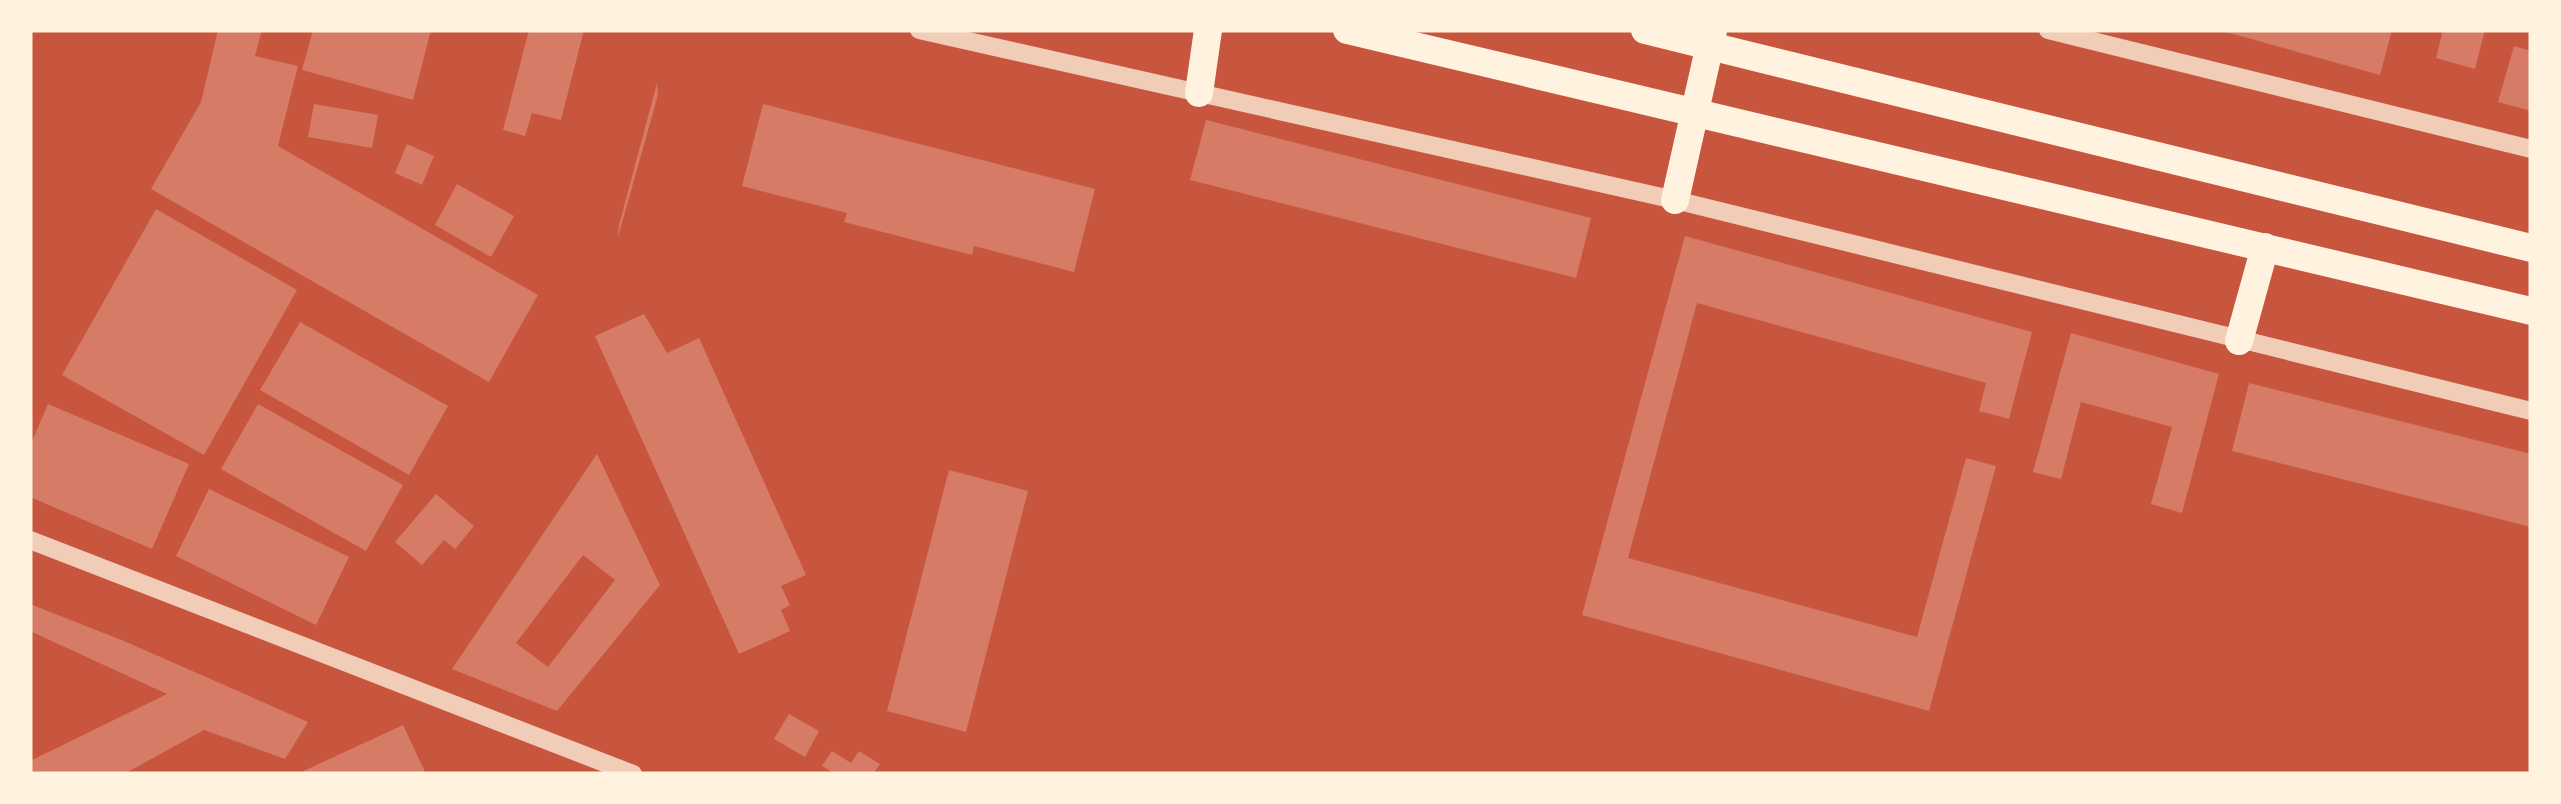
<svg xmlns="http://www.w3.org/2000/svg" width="2561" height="804" font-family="Rubik,sans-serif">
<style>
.building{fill:#d67c66;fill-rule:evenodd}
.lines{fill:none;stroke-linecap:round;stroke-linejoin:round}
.tertiary{stroke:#f1ccb7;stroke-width:18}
.trunk{stroke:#fff3e0;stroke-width:28}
</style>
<rect width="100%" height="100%" fill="#c8553d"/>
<!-- building -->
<path class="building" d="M 218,30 L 262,30 L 255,56 L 298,66 L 278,146 L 538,295 L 489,382 L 151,189 L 201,102 Z
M 313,30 L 431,30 L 413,100 L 302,70 Z
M 529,30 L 584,30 L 561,120 L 532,113 L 525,136 L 503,130 Z
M 2219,30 L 2392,30 L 2380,75 Z
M 2443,30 L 2485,30 L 2475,69 L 2436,58 Z
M 2514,46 L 2531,51 L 2531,111 L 2498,102 Z
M 657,83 L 658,95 L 618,237 L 619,225 Z
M 314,104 L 378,115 L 372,148 L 308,137 Z
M 763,104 L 1095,189 L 1074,272 L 974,246 L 972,255 L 844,222 L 847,213 L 742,186 Z
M 1206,120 L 1591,218 L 1576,278 L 1190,180 Z
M 407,144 L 434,156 L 422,185 L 395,173 Z
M 457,184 L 514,216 L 491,257 L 435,225 Z
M 156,209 L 297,290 L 204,455 L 62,375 Z
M 1685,236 L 2032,332 L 2009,419 L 1979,411 L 1986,383 L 1697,303 L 1628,558 L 1917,637 L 1966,458 L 1996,466 L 1929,711 L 1582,615 Z
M 644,314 L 667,353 L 699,338 L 806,575 L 781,586 L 790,605 L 781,610 L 790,631 L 739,654 L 595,336 Z
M 300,322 L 448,406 L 409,475 L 260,390 Z
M 2071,333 L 2219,374 L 2182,513 L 2151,504 L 2172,427 L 2081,402 L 2061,479 L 2033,472 Z
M 2249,383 L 2531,454 L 2531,527 L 2232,451 Z
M 48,404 L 189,464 L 152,549 L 30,497 L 30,446 Z
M 258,404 L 403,485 L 366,551 L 221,469 Z
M 597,454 L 660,585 L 557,711 L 452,669 ZM 583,555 L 615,580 L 548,667 L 516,643 Z
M 949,470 L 1028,491 L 966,732 L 887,711 Z
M 209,489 L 349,557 L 316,625 L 176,556 Z
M 436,494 L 474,526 L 455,549 L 444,540 L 422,565 L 395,542 Z
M 30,604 L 124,641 L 308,722 L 285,759 L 204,730 L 124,774 L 30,774 L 30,761 L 167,694 L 30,631 Z
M 789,714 L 819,731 L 805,757 L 774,739 Z
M 403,725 L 426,774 L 297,774 Z
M 832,751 L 851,763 L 859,751 L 880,764 L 873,774 L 835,774 L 822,766 Z"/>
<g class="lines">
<!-- tertiary -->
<path class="tertiary" d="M 919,30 L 1675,200 L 2531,411
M 2048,30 L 2531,149
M 30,540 L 633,774"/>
<!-- trunk -->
<path class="trunk" d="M 1347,30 L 2531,311
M 1645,30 L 2531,248
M 1199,93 L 1208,30
M 1675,200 L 1713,31
M 2239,341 L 2265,247"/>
</g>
<!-- border -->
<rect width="2561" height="804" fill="none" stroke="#fff3e0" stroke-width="65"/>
</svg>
